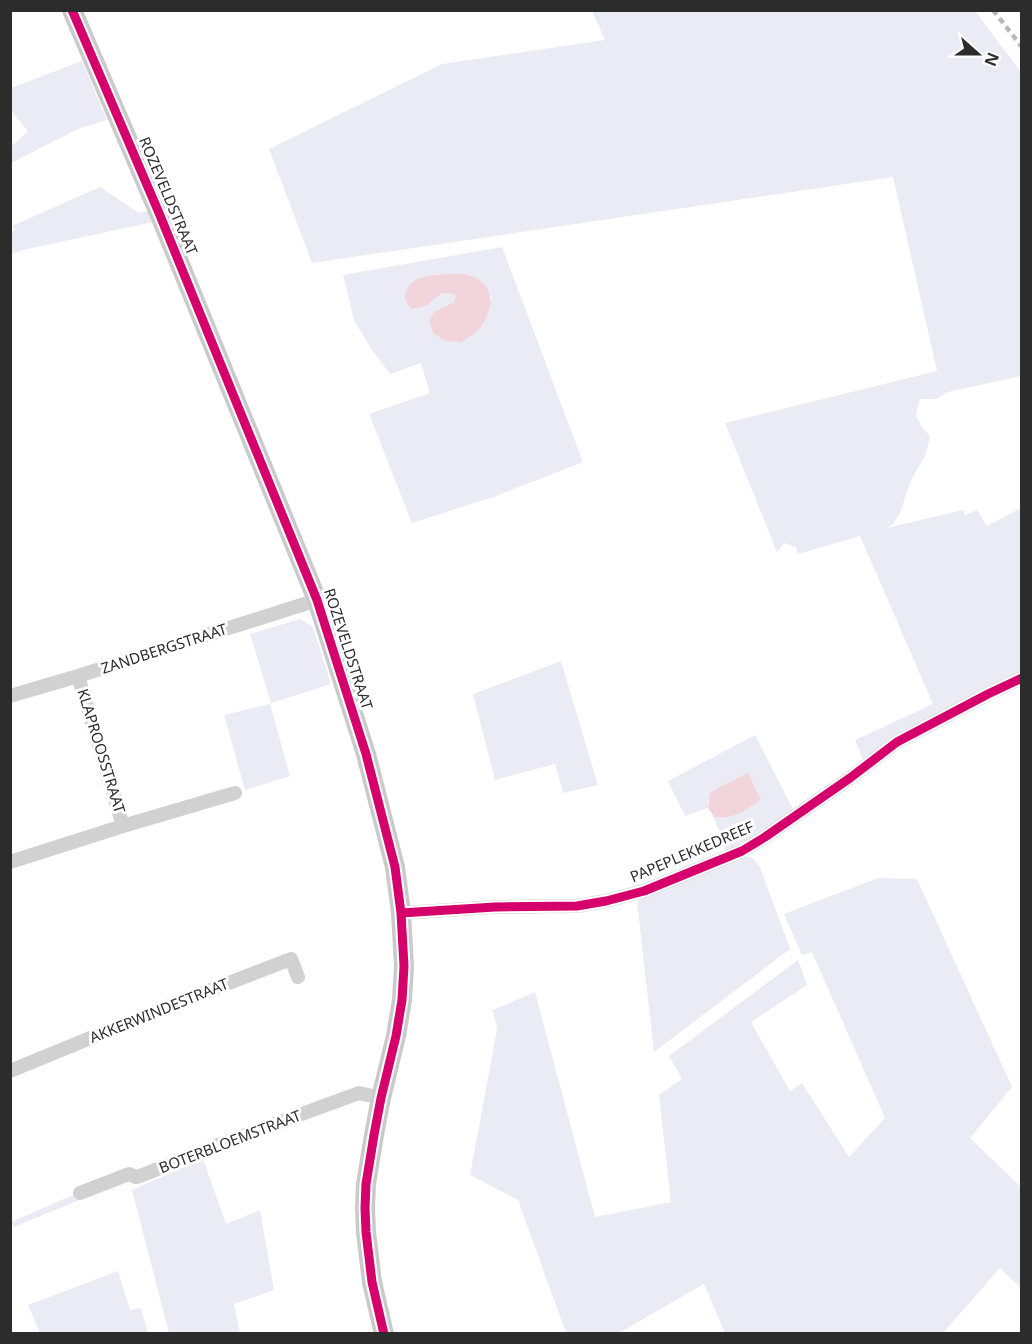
<svg xmlns="http://www.w3.org/2000/svg" width="1032" height="1344" font-family="'Noto Sans',sans-serif">
<style>
.green{fill:#eaebf4;fill-rule:evenodd}
.water{fill:#f2d5da}
.lines{fill:none;stroke-linecap:round;stroke-linejoin:round}
.street{stroke:#d1d1d1;stroke-width:14}
.secondary{stroke:#cacaca;stroke-width:20}
.rail{stroke:#b8b8b8;stroke-width:4.5;stroke-dasharray:6 4.5;stroke-linecap:butt}
.cycleway-casing{stroke:#fff;stroke-width:13}
.cycleway{stroke:#d6006c;stroke-width:9}
.labels{text-anchor:middle;stroke-width:6;stroke-linejoin:round;paint-order:stroke}
.street-label{font-size:15px;fill:#2c2c2c;stroke:#fff}
</style>
<rect width="100%" height="100%" fill="#fff"/>
<!-- green -->
<path class="green" d="M 592,11 L 975,11 L 1021,72 L 1021,376 L 948,392 L 936,399 L 920,399 L 916,415 L 921,426 L 930,436 L 926,454 L 911,480 L 900,513 L 893,524 L 887,528 L 963,510 L 965,515 L 977,510 L 987,526 L 1021,508 L 1021,678 L 866,766 L 855,740 L 933,704 L 860,536 L 798,554 L 796,547 L 784,543 L 777,552 L 725,423 L 937,371 L 893,177 L 312,263 L 269,149 L 442,64 L 605,40 Z
M 82,61 L 107,120 L 78,129 L 11,163 L 11,143 L 13,145 L 28,131 L 11,111 L 11,88 Z
M 100,187 L 139,213 L 147,211 L 153,222 L 23,250 L 11,254 L 11,232 L 15,230 L 12,226 Z
M 502,247 L 583,462 L 496,496 L 412,523 L 369,414 L 430,393 L 421,363 L 390,374 L 370,347 L 354,320 L 343,275 ZM 471,275 L 485,285 L 492,299 L 443,307 L 454,302 L 456,295 L 449,292 L 439,295 Z
M 300,619 L 313,627 L 331,684 L 271,703 L 250,634 Z
M 561,661 L 598,785 L 563,793 L 555,764 L 495,780 L 473,694 Z
M 270,704 L 290,776 L 245,790 L 224,715 Z
M 755,735 L 795,813 L 726,852 L 714,817 L 723,819 L 708,800 L 708,808 L 685,816 L 668,781 Z
M 744,856 L 753,858 L 760,867 L 790,949 L 654,1052 L 637,901 L 726,862 Z
M 878,878 L 917,879 L 1012,1087 L 970,1138 L 1021,1187 L 1021,1288 L 1000,1268 L 943,1333 L 725,1333 L 704,1284 L 619,1333 L 566,1333 L 518,1200 L 470,1175 L 497,1029 L 493,1010 L 535,992 L 595,1217 L 671,1202 L 659,1095 L 682,1079 L 669,1056 L 798,960 L 807,985 L 751,1022 L 790,1091 L 802,1083 L 849,1157 L 885,1118 L 812,952 L 802,955 L 784,914 Z
M 203,1159 L 226,1224 L 260,1210 L 274,1290 L 234,1304 L 240,1333 L 169,1333 L 132,1190 Z
M 87,1189 L 89,1196 L 14,1227 L 11,1222 Z
M 118,1271 L 130,1310 L 141,1308 L 148,1333 L 40,1333 L 28,1305 Z"/>
<!-- water -->
<path class="water" d="M 453,274 C 459,274 467,274 472,276 C 497,286 493,310 480,328 C 475,334 467,338 461,342 L 446,341 L 433,333 L 429,321 L 434,312 L 454,302 L 456,295 C 440,289 438,298 427,305 C 423,307 416,308 411,309 L 404,297 C 406,293 407,287 410,284 C 420,274 440,275 453,274 Z
M 748,773 L 761,800 C 747,809 732,821 714,817 L 708,808 L 710,793 L 720,787 Z"/>
<g class="lines">
<!-- street -->
<path class="street" d="M 78,676 L 123,826
M 10,696 L 78,676 L 317,600
M 10,862 L 123,826 L 235,793
M 401,913 L 495,907 L 577,906 L 606,901 L 644,891 L 742,851 L 765,837 L 850,778 L 897,742 L 988,694 L 1022,678
M 10,1071 L 161,1009 L 291,959 L 298,977
M 80,1193 L 129,1174 L 136,1177 L 140,1176 L 223,1143 L 359,1093 L 381,1098"/>
<!-- secondary -->
<path class="secondary" d="M 72,10 L 159,213 L 317,600 L 366,754 L 395,867 L 401,913 L 404,966 L 402,1000 L 396,1036 L 381,1098 L 374,1135 L 366,1184 L 365,1208 L 366,1232 L 372,1282 L 384,1334"/>
<!-- rail -->
<path class="rail" d="M 993,10 L 1022,47"/>
<defs>
<path id="cycleway" d="M 72,10 L 159,213 L 317,600 L 366,754 L 395,867 L 401,913 L 404,966 L 402,1000 L 396,1036 L 381,1098 L 374,1135 L 366,1184 L 365,1208 L 366,1232 L 372,1282 L 384,1334
M 401,913 L 495,907 L 577,906 L 606,901 L 644,891 L 742,851 L 765,837 L 850,778 L 897,742 L 988,694 L 1022,678"/>
</defs>
<!-- cycleway casing -->
<use href="#cycleway" class="cycleway-casing"/>
<!-- cycleway -->
<use href="#cycleway" class="cycleway"/>
</g>
<g class="labels">
<!-- street labels -->
<g class="street-label">
<text transform="translate(168 196) rotate(67)" y="5">ROZEVELDSTRAAT</text>
<text transform="translate(164 649) rotate(-18)" y="5">ZANDBERGSTRAAT</text>
<text transform="translate(348 649) rotate(72)" y="5">ROZEVELDSTRAAT</text>
<text transform="translate(101 751) rotate(73)" y="5">KLAPROOSSTRAAT</text>
<text transform="translate(692 852) rotate(-23)" y="5">PAPEPLEKKEDREEF</text>
<text transform="translate(159 1011) rotate(-22)" y="5">AKKERWINDESTRAAT</text>
<text transform="translate(230 1142) rotate(-21)" y="5">BOTERBLOEMSTRAAT</text>
</g>
</g>
<!-- border -->
<rect width="1032" height="1344" fill="none" stroke="#2c2c2c" stroke-width="24"/>
<!-- north arrow -->
<g transform="translate(978 54) rotate(111)" stroke="#ffffff" stroke-width="4.5" paint-order="stroke">
<path d="M0-4.5L10 22L0 15L-10 22Z" fill="#2c2c2c"/>
<text y="-9" font-size="16" font-weight="bold" text-anchor="middle" fill="#2c2c2c">N</text>
</g>
</svg>
